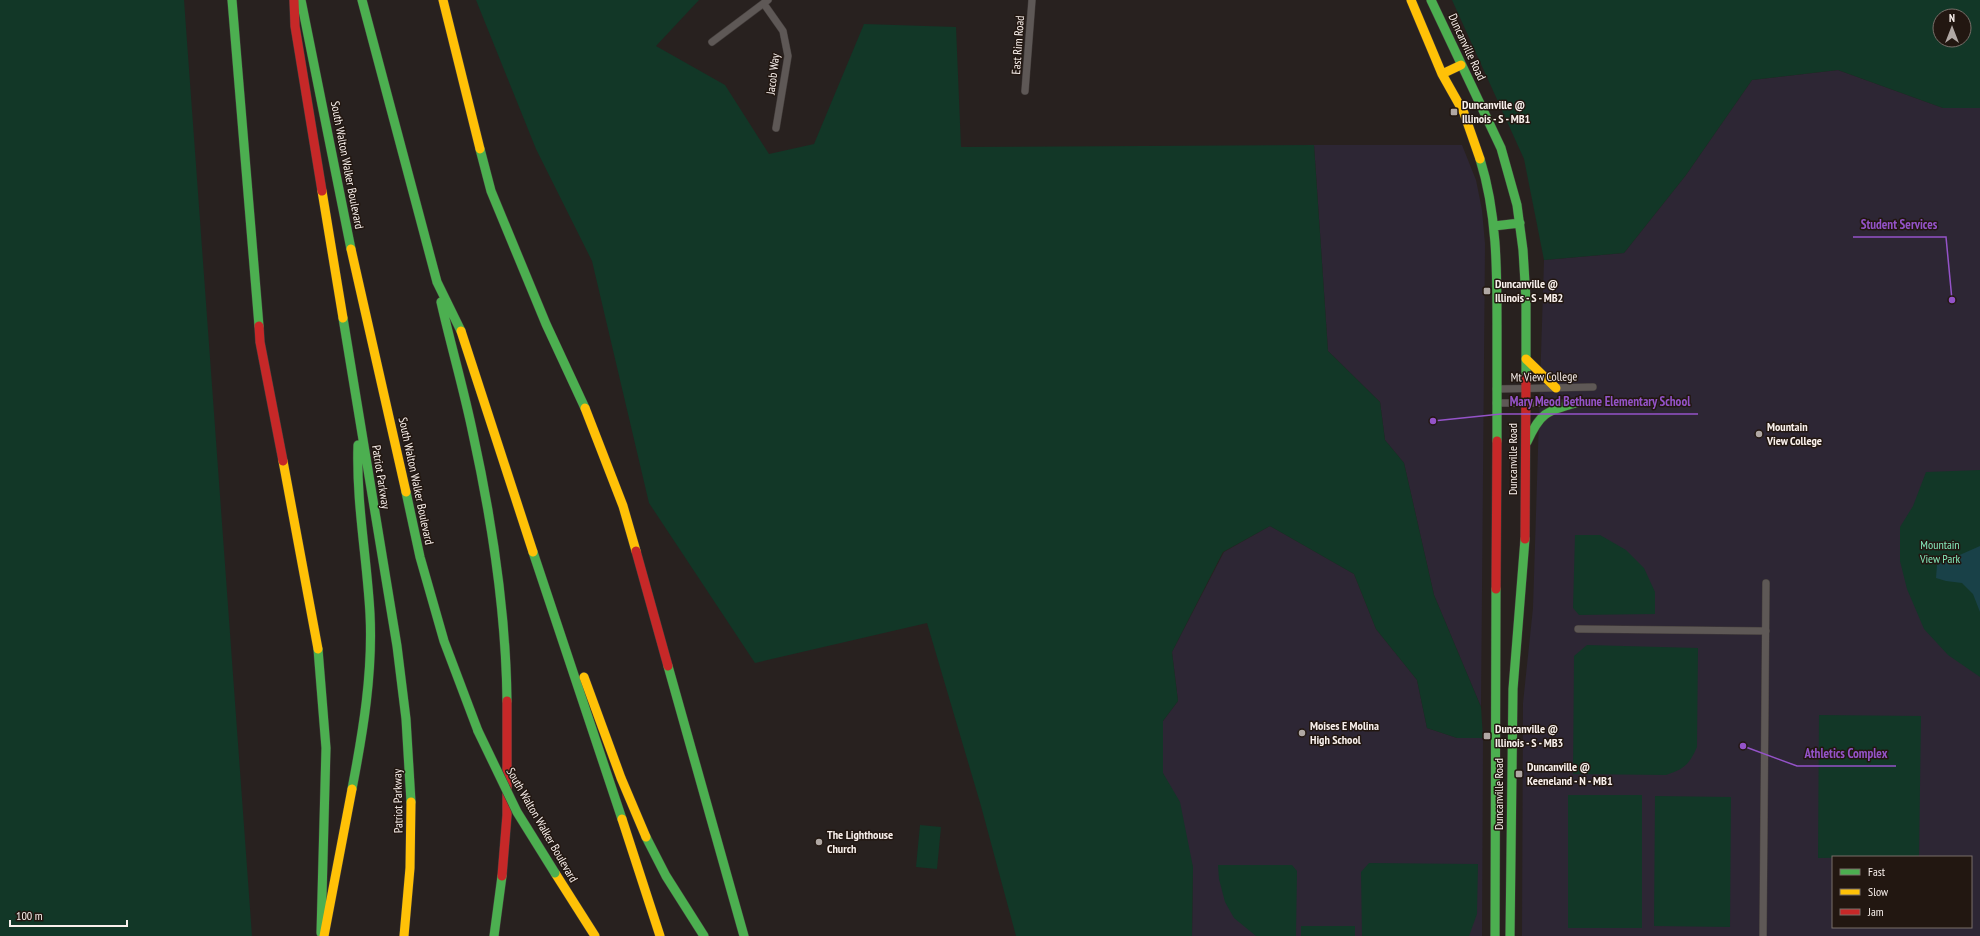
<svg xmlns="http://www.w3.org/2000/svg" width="1980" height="936" font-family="'PT Sans Narrow',sans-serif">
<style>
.education{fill:#2d2634;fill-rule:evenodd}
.green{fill:#123727;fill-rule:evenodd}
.water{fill:#194148}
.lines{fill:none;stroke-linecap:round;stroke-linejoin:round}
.street-casing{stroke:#423c3a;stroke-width:8}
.fast-casing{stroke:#423c3a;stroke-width:10}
.slow-casing{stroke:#423c3a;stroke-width:10}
.jam-casing{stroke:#423c3a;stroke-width:10}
.street{stroke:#5e5856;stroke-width:7}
.fast{stroke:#4caf50;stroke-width:9}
.slow{stroke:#ffc107;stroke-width:9}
.jam{stroke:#c62828;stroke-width:9}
.fast-bridge-casing{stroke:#423c3a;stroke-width:10;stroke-linecap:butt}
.fast-bridge{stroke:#4caf50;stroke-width:9}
.poi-dot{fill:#b0a8a4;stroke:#221711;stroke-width:1.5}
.labels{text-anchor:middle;stroke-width:3;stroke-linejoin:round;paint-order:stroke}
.street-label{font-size:12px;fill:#f9f0ec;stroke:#221711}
.poi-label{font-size:12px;font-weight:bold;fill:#f9f0ec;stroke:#221711;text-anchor:start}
.park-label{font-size:12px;fill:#84e7b9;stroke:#221711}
.leader{fill:none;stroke:#9453c8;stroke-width:1.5}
.callout-dot{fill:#9453c8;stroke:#221711;stroke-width:1.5}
.callout-label{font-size:13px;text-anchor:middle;font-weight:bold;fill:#9453c8;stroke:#221711;stroke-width:3;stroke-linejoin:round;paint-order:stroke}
</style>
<rect width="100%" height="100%" fill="#28211f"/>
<!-- education -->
<path class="education" d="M 1838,70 L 1943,108 L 1980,108 L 1980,936 L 1522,936 L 1523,703 L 1533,608 L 1544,260 L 1624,253 L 1686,175 L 1752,80 ZM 1833,857 L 1971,857 L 1971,927 L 1833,927 Z
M 1314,145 L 1462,145 L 1476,180 L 1482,210 L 1485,244 L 1481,707 L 1434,595 L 1404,463 L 1385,440 L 1380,402 L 1328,351 Z
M 1270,526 L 1354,574 L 1376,629 L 1417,680 L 1427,728 L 1457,738 L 1483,738 L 1482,936 L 1192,936 L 1193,867 L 1163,773 L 1163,721 L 1178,701 L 1172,652 L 1224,552 Z"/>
<!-- green -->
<path class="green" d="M 0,0 L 184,0 L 252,936 L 0,936 Z
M 476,0 L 699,0 L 656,46 L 725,85 L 769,154 L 814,144 L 864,24 L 956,27 L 961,147 L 1314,145 L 1328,351 L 1380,402 L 1385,440 L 1404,463 L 1434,595 L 1481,707 L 1483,738 L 1457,738 L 1427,728 L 1417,680 L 1376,629 L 1354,574 L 1270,526 L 1223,552 L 1172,652 L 1178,701 L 1163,721 L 1163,773 L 1180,802 L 1193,867 L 1192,936 L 1016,936 L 981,806 L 927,623 L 755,663 L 649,503 L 592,261 L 536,149 Z
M 1452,0 L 1980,0 L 1980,108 L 1943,108 L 1838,70 L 1752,80 L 1686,175 L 1624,253 L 1544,260 L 1524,159 ZM 1940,16 L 1964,16 L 1964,40 L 1940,40 Z
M 1980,470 L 1980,677 L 1948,655 L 1924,629 L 1907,589 L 1900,561 L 1900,527 L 1913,506 L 1926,472 Z
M 1575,535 L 1600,535 L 1626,550 L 1644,568 L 1655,592 L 1655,614 L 1579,615 L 1573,608 Z
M 1587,645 L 1698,648 L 1697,747 C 1689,765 1684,769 1666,775 L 1573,774 L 1574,656 Z
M 1819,715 L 1921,716 L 1919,857 L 1818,858 Z
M 1568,795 L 1642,795 L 1642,928 L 1568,928 Z
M 1655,796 L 1731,797 L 1730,927 L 1654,926 Z
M 920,825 L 941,827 L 937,869 L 916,867 Z
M 1369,863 L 1478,864 L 1477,914 L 1469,936 L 1362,936 L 1361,872 Z
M 1218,865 L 1292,865 L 1297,871 L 1296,936 L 1256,936 L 1234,918 L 1225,902 L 1219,879 Z
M 1301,926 L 1355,926 L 1355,936 L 1301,936 Z"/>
<!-- water -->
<path class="water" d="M 1980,546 L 1980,612 L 1973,594 L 1962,583 L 1946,581 L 1936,578 L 1937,565 Z"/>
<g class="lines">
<defs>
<path id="street" d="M 764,4 L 783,31 L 788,56 L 776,128
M 712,42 L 768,0
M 1025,91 L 1032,0
M 1496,389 L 1593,387
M 1496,403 L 1592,403
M 1578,629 L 1766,631
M 1763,936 L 1766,583"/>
<path id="fast" d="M 232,0 L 259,326
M 301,0 L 351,249
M 362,0 L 437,282 L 461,331
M 1431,0 L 1501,148 L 1517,205 L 1523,250 L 1526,299 L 1526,378
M 480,149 L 491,191 L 546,324 L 585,408
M 1480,159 C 1497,213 1497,269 1497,325 C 1497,364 1497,403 1497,441
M 1494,226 L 1520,223
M 441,302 C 451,346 464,390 473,434 C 492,521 506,612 507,701
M 343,318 L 397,646 L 406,719 L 411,802
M 1527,442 C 1540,413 1546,411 1576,403
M 406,492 L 420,557 L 444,641 L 478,731
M 533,552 L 622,819
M 318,649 L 326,748 L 321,933
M 668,666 L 744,936
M 352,789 C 363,732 373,672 370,614 C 367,558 356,502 358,445
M 646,837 L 666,876 L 704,936
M 494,936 L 502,876
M 1495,936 L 1496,589
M 1510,936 L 1513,689 L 1525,539"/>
<path id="slow" d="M 443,0 L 480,149
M 1411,0 L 1442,74 L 1464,113 L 1480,159
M 1442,74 L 1461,65
M 322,191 L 343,318
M 351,249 L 406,492
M 461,331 L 533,552
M 1526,359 L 1556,388
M 585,408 L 623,506 L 636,551
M 283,461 L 318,649
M 584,677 L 621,778 L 646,837
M 622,819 L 660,936
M 555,873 L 595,936
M 324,936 L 352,789
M 404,936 L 410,868 L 411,802"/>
<path id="jam" d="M 294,0 L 295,26 L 322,191
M 259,326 L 260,342 L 283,461
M 1525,539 L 1526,378
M 636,551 L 668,666
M 1496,589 L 1497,441
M 502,876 L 507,815 L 507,701"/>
</defs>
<!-- street casing -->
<use href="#street" class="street-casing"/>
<!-- fast casing -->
<use href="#fast" class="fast-casing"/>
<!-- slow casing -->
<use href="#slow" class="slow-casing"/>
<!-- jam casing -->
<use href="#jam" class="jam-casing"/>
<!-- street -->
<use href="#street" class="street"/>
<!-- fast -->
<use href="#fast" class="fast"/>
<!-- slow -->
<use href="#slow" class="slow"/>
<!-- jam -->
<use href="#jam" class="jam"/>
<defs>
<path id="fast-bridge" d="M 478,731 L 517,812 L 555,873"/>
</defs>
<!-- fast-bridge casing -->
<use href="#fast-bridge" class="fast-bridge-casing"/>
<!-- fast-bridge -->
<use href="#fast-bridge" class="fast-bridge"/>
</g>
<!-- markers -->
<g class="poi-dot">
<rect x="1450" y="108" width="8" height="8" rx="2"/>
<rect x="1483" y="287" width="8" height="8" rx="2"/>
<circle cx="1759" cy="434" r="4"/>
<circle cx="1302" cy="733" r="4"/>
<rect x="1483" y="732" width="8" height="8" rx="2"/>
<rect x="1515" y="770" width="8" height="8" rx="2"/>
<circle cx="819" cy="842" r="4"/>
</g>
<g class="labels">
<!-- street labels -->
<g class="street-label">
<text transform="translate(1018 45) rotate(-86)" y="4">East Rim Road</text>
<text transform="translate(1467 47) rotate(65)" y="4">Duncanville Road</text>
<text transform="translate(773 74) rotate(-83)" y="4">Jacob Way</text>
<text transform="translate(347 165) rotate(79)" y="4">South Walton Walker Boulevard</text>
<text transform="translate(1544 377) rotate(-1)" y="4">Mt View College</text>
<text transform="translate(1513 459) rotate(-90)" y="4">Duncanville Road</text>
<text transform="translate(381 477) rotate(81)" y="4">Patriot Parkway</text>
<text transform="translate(416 481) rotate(78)" y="4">South Walton Walker Boulevard</text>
<text transform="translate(1499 794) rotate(-90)" y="4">Duncanville Road</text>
<text transform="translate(398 801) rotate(-91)" y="4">Patriot Parkway</text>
<text transform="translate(542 825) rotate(60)" y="4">South Walton Walker Boulevard</text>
</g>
<!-- poi labels -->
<g class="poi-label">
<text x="1462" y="109">Duncanville @<tspan x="1462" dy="14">Illinois - S - MB1</tspan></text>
<text x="1495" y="288">Duncanville @<tspan x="1495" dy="14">Illinois - S - MB2</tspan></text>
<text x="1767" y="431">Mountain<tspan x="1767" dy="14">View College</tspan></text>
<text x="1310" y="730">Moises E Molina<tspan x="1310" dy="14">High School</tspan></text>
<text x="1495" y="733">Duncanville @<tspan x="1495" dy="14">Illinois - S - MB3</tspan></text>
<text x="1527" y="771">Duncanville @<tspan x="1527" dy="14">Keeneland - N - MB1</tspan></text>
<text x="827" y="839">The Lighthouse<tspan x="827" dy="14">Church</tspan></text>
</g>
<!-- park labels -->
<g class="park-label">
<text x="1940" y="549">Mountain<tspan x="1940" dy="14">View Park</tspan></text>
</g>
</g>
<!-- callouts -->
<path class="leader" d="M1952 300L1946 237H1853M1433 421L1501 414H1698M1743 746L1797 766H1896"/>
<g class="callout-dot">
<circle cx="1952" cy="300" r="4"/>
<circle cx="1433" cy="421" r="4"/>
<circle cx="1743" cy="746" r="4"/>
</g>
<g class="callout-label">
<text x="1899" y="229">Student Services</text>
<text x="1600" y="406">Mary Meod Bethune Elementary School</text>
<text x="1846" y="758">Athletics Complex</text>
</g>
<!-- legend -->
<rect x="1832" y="856" width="140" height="72" fill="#221711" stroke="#786e69"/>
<rect x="1840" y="869" width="20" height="6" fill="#4caf50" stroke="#786e69"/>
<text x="1868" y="876" font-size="12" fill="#f9f0ec">Fast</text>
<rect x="1840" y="889" width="20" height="6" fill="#ffc107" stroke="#786e69"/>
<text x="1868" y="896" font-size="12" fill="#f9f0ec">Slow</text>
<rect x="1840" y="909" width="20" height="6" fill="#c62828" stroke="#786e69"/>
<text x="1868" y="916" font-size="12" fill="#f9f0ec">Jam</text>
<!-- north arrow -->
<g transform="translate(1952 28)"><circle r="19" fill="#221711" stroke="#786e69"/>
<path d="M0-3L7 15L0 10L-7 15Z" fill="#b0a8a4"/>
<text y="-6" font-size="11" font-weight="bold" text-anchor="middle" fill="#f9f0ec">N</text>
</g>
<!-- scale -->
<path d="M10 920v6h117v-6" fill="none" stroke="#f9f0ec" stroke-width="2"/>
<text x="16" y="920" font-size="12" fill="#f9f0ec" stroke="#221711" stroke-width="3" paint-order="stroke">100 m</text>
</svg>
